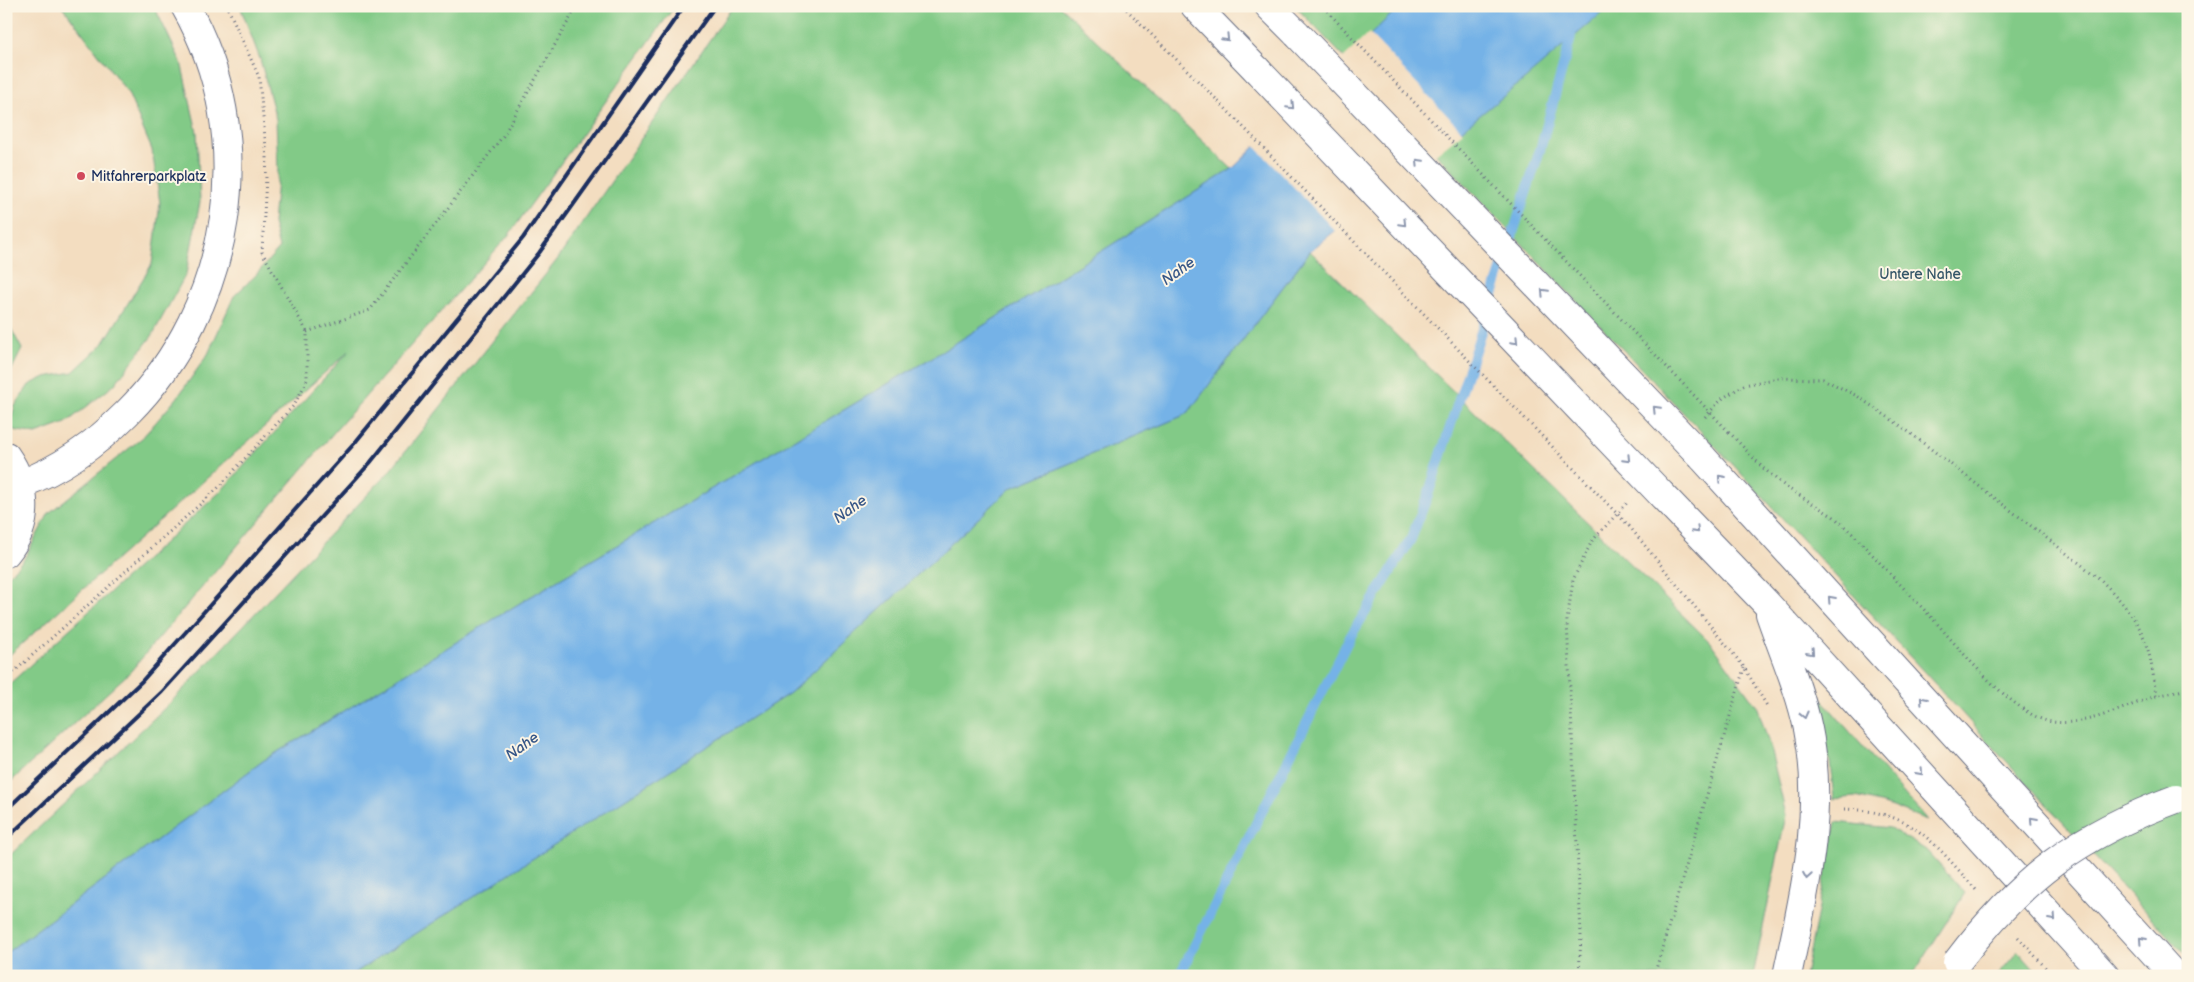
<svg xmlns="http://www.w3.org/2000/svg" width="2194" height="982" font-family="'Balsamiq Sans',sans-serif">
<style>
.green{fill:#82ca87;stroke:#4e7c72}
.water{fill:#75b2e7;stroke:#4870a2}
.pier{fill:#f3ddc0}
.lines{fill:none;stroke-linecap:round;stroke-linejoin:round}
.stream{stroke:#75b2e7;stroke-width:10}
.primary-casing{stroke:#676c80;stroke-width:30}
.highway-casing{stroke:#676c80;stroke-width:30}
.path{stroke:#676c80;stroke-width:3;stroke-dasharray:1 4;stroke-linecap:butt}
.primary{stroke:#fff;stroke-width:28}
.highway{stroke:#fff;stroke-width:28}
.rail{stroke:#1b2f5e;stroke-width:4}
.highway-bridge-casing{stroke:#676c80;stroke-width:30;stroke-linecap:butt}
.path-bridge{stroke:#676c80;stroke-width:3;stroke-dasharray:1 4;stroke-linecap:butt}
.highway-bridge{stroke:#fff;stroke-width:28}
.oneway{stroke:#8d97ae}
.poi-dot{fill:#d1495b;stroke:#fcf5e5;stroke-width:2}
.labels{text-anchor:middle;stroke-width:4;stroke-linejoin:round;paint-order:stroke}
.poi-label{font-size:14px;fill:#1b2f5e;stroke:#fcf5e5;text-anchor:start}
.park-label{font-size:14px;fill:#355668;stroke:#fcf5e5}
.water-label{font-size:15px;font-style:italic;fill:#365687;stroke:#fcf5e5}
</style>
<rect width="100%" height="100%" fill="#fcf5e5"/>
<filter id="ink" filterUnits="userSpaceOnUse"><feTurbulence type="fractalNoise" baseFrequency=".02" numOctaves="2"/><feDisplacementMap in="SourceGraphic" scale="10" xChannelSelector="R" yChannelSelector="G"/><feConvolveMatrix kernelMatrix="1 2 1 2 8 2 1 2 1" color-interpolation-filters="sRGB"/></filter>
<filter id="wash" filterUnits="userSpaceOnUse"><feTurbulence type="fractalNoise" baseFrequency=".0096" numOctaves="4" result="noise"/><feDisplacementMap in="SourceGraphic" scale="20" xChannelSelector="R" yChannelSelector="G"/><feGaussianBlur stdDeviation="1.12" result="paint"/><feColorMatrix in="noise" values="0 0 0 0 0 0 0 0 0 0 0 0 0 0 0 0 0 1.4 0 .05"/><feComposite in="paint" operator="in"/></filter>
<g filter="url(#wash)">
<rect width="100%" height="100%" fill="#f3ddc0"/>
<!-- green -->
<path class="green" d="M 62,6 L 154,6 L 181,62 L 197,132 L 200,202 L 186,274 L 152,336 L 114,385 L 66,423 L 36,434 L 8,429 L 15,406 L 29,385 L 45,377 L 73,372 L 103,344 L 152,264 L 160,203 L 152,150 L 128,93 Z
M 240,6 L 675,6 L 508,236 L 335,431 L 130,672 L 6,786 L 6,687 L 220,492 L 349,351 L 6,658 L 6,578 L 24,559 L 49,513 L 142,438 L 177,398 L 208,354 L 234,296 L 255,276 L 279,248 L 273,223 L 278,170 L 276,119 L 260,59 Z
M 733,6 L 1060,6 L 1232,169 L 943,351 L 525,600 L 263,761 L 6,953 L 6,859 L 172,701 L 388,473 L 557,260 Z
M 1295,6 L 2188,6 L 2188,958 L 1735,467 Z
M 1310,251 L 1711,643 L 1758,708 L 1770,747 L 1786,815 L 1753,976 L 350,976 L 790,693 L 1011,488 L 1187,414 Z
M 6,319 L 22,349 L 6,381 Z
M 1803,678 L 1927,820 L 1884,804 L 1856,797 L 1834,799 L 1830,762 L 1821,724 Z
M 1836,822 L 1890,828 L 1926,850 L 1965,893 L 1912,976 L 1805,976 Z
M 2018,951 L 2040,976 L 1997,976 Z"/>
<!-- water -->
<path class="water" d="M 1400,6 L 1610,6 L 1525,79 L 1310,251 L 1187,414 L 1011,488 L 790,693 L 350,976 L 6,976 L 6,953 L 263,761 L 525,600 L 943,351 L 1232,169 Z"/>
<!-- pier -->
<path class="pier" d="M 1369,33 L 1463,132 L 1337,233 L 1254,145 Z"/>
<g class="lines">
<!-- stream -->
<path class="stream" d="M 1179,976 L 1350,637 L 1411,539 L 1429,492 L 1540,150 L 1570,41 L 1576,6"/>
</g>
</g>
<g filter="url(#ink)">
<g class="lines">
<defs>
<path id="primary" d="M 6,456 C 27,486 31,523 6,553
M 21,484 C 61,469 97,443 127,413 C 233,307 260,137 185,6"/>
<path id="highway" d="M 1195,6 L 1257,70
M 1269,6 L 1297,34
M 1702,457 L 2175,976
M 1662,495 L 1766,603 L 2105,976
M 1770,614 C 1783,652 1800,690 1808,729 C 1825,812 1804,894 1787,976"/>
</defs>
<!-- primary casing -->
<use href="#primary" class="primary-casing"/>
<!-- highway casing -->
<use href="#highway" class="highway-casing"/>
<!-- path -->
<path class="path" d="M 1123,6 L 1222,105
M 1322,6 L 1324,8
M 307,332 L 370,310 L 503,136 L 577,6
M 1705,417 L 1723,398 L 1744,385 L 1779,378 L 1823,379 L 1857,396 L 1901,426 L 2100,579 C 2142,622 2149,637 2156,696 L 2188,689
M 1729,432 L 1763,468 L 1786,487 L 1834,517 L 1855,536 C 1881,564 1907,592 1933,619 C 1959,648 2015,718 2053,722 C 2087,726 2124,707 2156,696
M 1629,526 L 1744,667 L 1767,706
M 6,679 L 217,489 L 295,404 L 307,380 L 307,332 L 262,252 L 267,158 L 259,77 L 227,6
M 1844,809 C 1914,811 1934,843 1977,891
M 2018,937 L 2053,976
M 1579,976 L 1581,935 L 1567,621 L 1573,580 L 1592,541 L 1627,503
M 1654,976 L 1744,668"/>
<!-- primary -->
<use href="#primary" class="primary"/>
<!-- highway -->
<use href="#highway" class="highway"/>
<!-- rail -->
<path class="rail" d="M 6,810 L 142,681 L 353,445 L 523,238 L 684,6
M 6,839 L 162,692 L 370,463 L 539,253 L 715,6"/>
<defs>
<path id="highway-bridge" d="M 1297,34 L 1702,457
M 1257,70 L 1662,495
M 1957,962 C 2021,878 2078,835 2176,799"/>
</defs>
<!-- highway-bridge casing -->
<use href="#highway-bridge" class="highway-bridge-casing"/>
<!-- path-bridge -->
<path class="path-bridge" d="M 1324,8 L 1729,432
M 1222,105 L 1629,526"/>
<!-- highway-bridge -->
<use href="#highway-bridge" class="highway-bridge"/>
</g>
<!-- one-way arrows -->
<defs><path id="oneway-chevron" d="M-2-3.5L2.5 0L-2 3.5" fill="none" stroke-width="1.6" stroke-linecap="round" stroke-linejoin="round" transform="scale(1.25)"/></defs>
<g class="oneway">
<use href="#oneway-chevron" transform="translate(1226 38) rotate(46)"/>
<use href="#oneway-chevron" transform="translate(1291 106) rotate(46)"/>
<use href="#oneway-chevron" transform="translate(1419 162) rotate(-134)"/>
<use href="#oneway-chevron" transform="translate(1403 223) rotate(46)"/>
<use href="#oneway-chevron" transform="translate(1544 292) rotate(-134)"/>
<use href="#oneway-chevron" transform="translate(1515 341) rotate(46)"/>
<use href="#oneway-chevron" transform="translate(1656 409) rotate(-134)"/>
<use href="#oneway-chevron" transform="translate(1627 459) rotate(46)"/>
<use href="#oneway-chevron" transform="translate(1721 478) rotate(-132)"/>
<use href="#oneway-chevron" transform="translate(1696 530) rotate(46)"/>
<use href="#oneway-chevron" transform="translate(1831 599) rotate(-132)"/>
<use href="#oneway-chevron" transform="translate(1811 652) rotate(48)"/>
<use href="#oneway-chevron" transform="translate(1923 700) rotate(-132)"/>
<use href="#oneway-chevron" transform="translate(1804 715) rotate(76)"/>
<use href="#oneway-chevron" transform="translate(1920 772) rotate(48)"/>
<use href="#oneway-chevron" transform="translate(2033 820) rotate(-132)"/>
<use href="#oneway-chevron" transform="translate(1807 876) rotate(99)"/>
<use href="#oneway-chevron" transform="translate(2053 918) rotate(48)"/>
<use href="#oneway-chevron" transform="translate(2142 940) rotate(-132)"/>
</g>
</g>
<!-- markers -->
<circle class="poi-dot" cx="81" cy="176" r="5"/>
<g class="labels">
<!-- poi labels -->
<g class="poi-label">
<text x="91" y="181">Mitfahrerparkplatz</text>
</g>
<!-- park labels -->
<g class="park-label">
<text x="1920" y="279">Untere Nahe</text>
</g>
<!-- water labels -->
<g class="water-label">
<text transform="translate(1178 271) rotate(-36)" y="5">Nahe</text>
<text transform="translate(850 509) rotate(-36)" y="5">Nahe</text>
<text transform="translate(522 746) rotate(-36)" y="5">Nahe</text>
</g>
</g>
<!-- margin -->
<rect width="2194" height="982" fill="none" stroke="#fcf5e5" stroke-width="25"/>
</svg>
